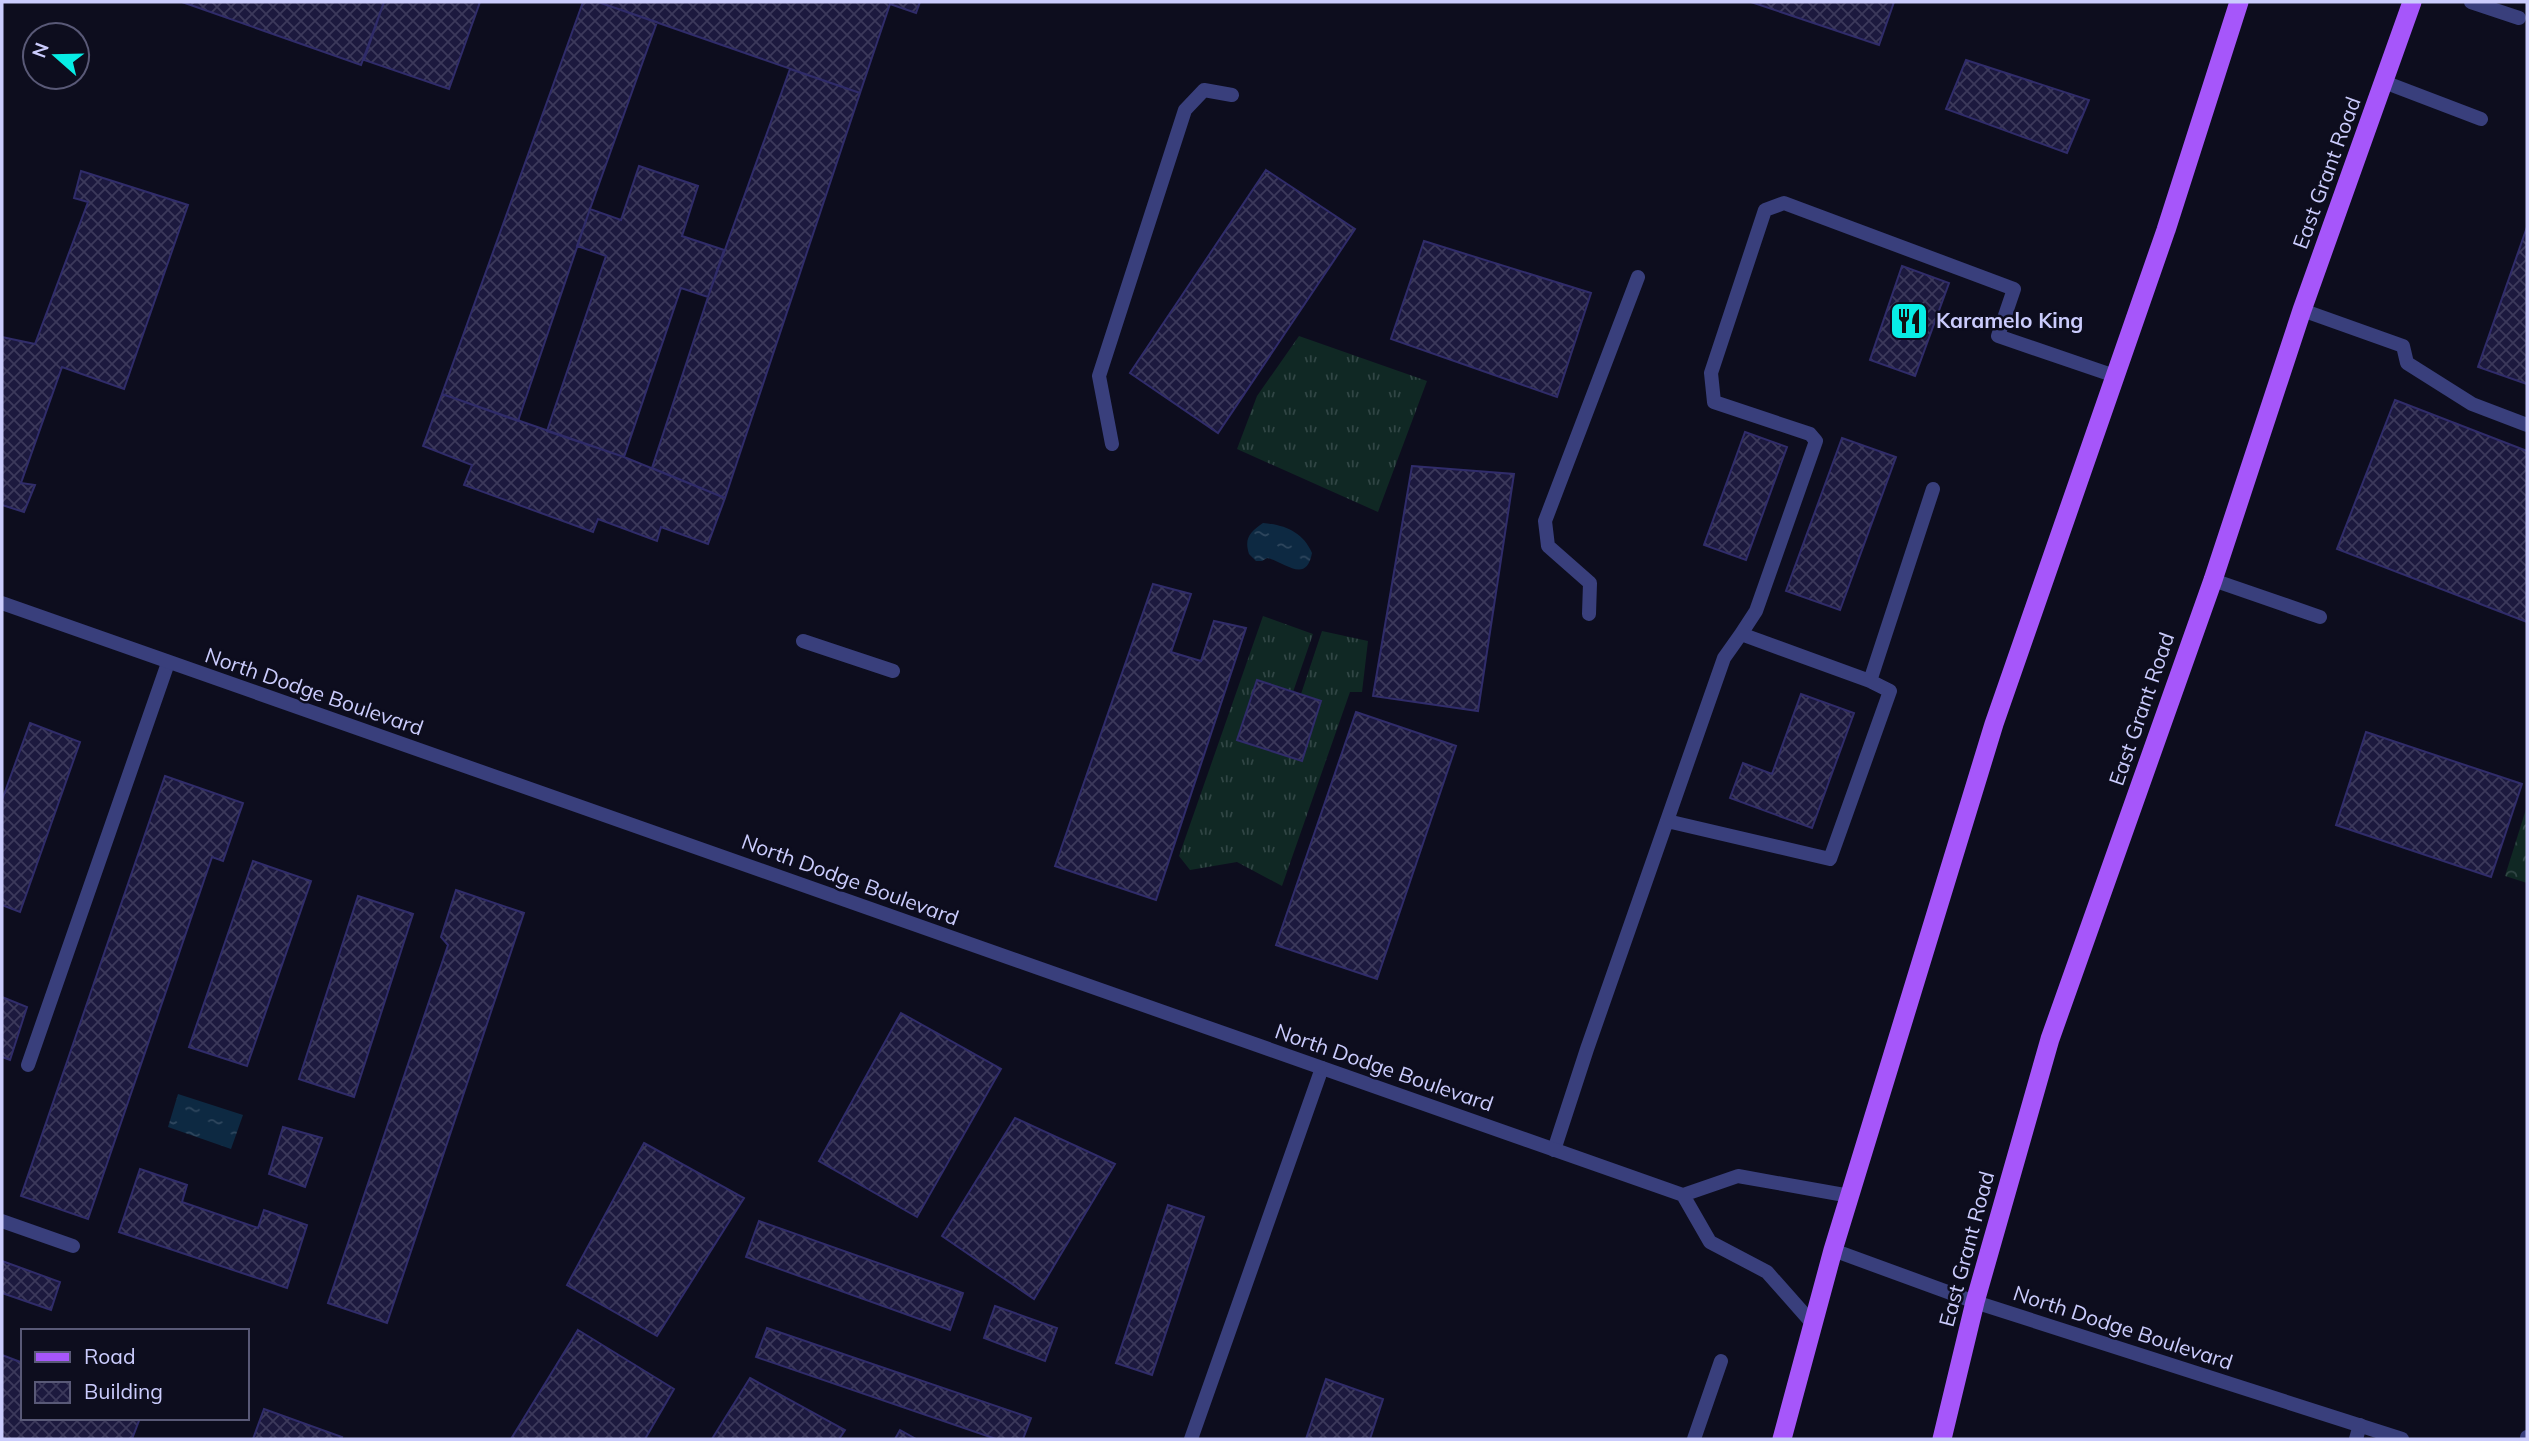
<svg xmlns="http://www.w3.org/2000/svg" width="2529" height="1441" font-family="Mulish,sans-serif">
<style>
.grass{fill:url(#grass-tufts)}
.park{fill:url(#park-crowns)}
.water{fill:url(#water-ripples)}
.building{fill:url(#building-cross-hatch);stroke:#302c6a;stroke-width:2}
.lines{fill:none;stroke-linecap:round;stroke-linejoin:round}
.service{stroke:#393f7c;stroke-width:14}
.minor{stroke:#393f7c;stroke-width:14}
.tertiary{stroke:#393f7c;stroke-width:14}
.primary{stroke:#a656fa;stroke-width:19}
.labels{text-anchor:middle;stroke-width:5;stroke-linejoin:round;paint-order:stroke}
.street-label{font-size:21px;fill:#cbccfd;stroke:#0d0d1e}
.poi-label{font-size:21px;font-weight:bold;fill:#cbccfd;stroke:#0d0d1e;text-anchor:start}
</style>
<defs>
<pattern id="grass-tufts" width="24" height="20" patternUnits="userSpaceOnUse" patternTransform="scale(1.75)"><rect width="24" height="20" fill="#102824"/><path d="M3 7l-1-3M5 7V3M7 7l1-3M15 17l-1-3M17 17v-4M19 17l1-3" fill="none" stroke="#314645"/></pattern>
<pattern id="park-crowns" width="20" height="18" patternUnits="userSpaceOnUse" patternTransform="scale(1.75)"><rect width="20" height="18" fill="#102824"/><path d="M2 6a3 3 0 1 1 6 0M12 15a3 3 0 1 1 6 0" fill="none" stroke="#314645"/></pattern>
<pattern id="water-ripples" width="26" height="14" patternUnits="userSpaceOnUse" patternTransform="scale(1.75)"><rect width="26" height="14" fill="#0d2942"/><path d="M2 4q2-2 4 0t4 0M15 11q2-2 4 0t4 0" fill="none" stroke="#2f475e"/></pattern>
<pattern id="building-cross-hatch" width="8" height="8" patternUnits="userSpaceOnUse" patternTransform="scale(1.75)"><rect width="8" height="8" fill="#1c193e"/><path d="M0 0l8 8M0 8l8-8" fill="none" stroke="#3c395b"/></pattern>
</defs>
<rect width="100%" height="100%" fill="#0d0d1e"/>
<!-- grass -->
<path class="grass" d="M 1299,336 L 1427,381 L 1378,512 L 1237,449 L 1257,396 Z
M 1263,616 L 1313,634 L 1293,692 L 1257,680 L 1238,739 L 1301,761 L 1321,702 L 1301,694 L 1322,631 L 1368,641 L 1362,692 L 1350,692 L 1282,886 L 1237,862 L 1190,870 L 1179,856 Z"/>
<!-- park -->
<path class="park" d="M 2527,806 L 2527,883 L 2505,876 Z"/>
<!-- water -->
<path class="water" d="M 1263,523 C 1285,525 1303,532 1312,553 C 1306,585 1284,561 1267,558 L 1262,561 L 1256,561 L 1249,554 C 1244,538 1250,532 1263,523 Z
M 178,1094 L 243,1115 L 231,1149 L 168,1127 Z"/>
<!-- building -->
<path class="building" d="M 182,2 L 384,2 L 361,65 Z
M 384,2 L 480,2 L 449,89 L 364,60 Z
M 583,2 L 598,2 L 657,22 L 590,209 L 518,421 L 442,394 Z
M 598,2 L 920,2 L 916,13 L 890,4 L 860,93 Z
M 1751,2 L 1894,2 L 1879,45 Z
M 1966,60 L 2089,100 L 2067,153 L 1946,109 Z
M 790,69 L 860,93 L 725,498 L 652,468 L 708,297 Z
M 639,166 L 698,186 L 682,236 L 724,250 L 708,297 L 681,288 L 624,457 L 547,431 L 606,256 L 577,246 L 590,209 L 621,220 Z
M 1266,170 L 1355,229 L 1218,433 L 1130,373 Z
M 81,171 L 188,205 L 124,389 L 62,367 L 21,483 L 35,485 L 24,512 L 2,505 L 2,337 L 35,344 L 88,202 L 74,198 Z
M 2527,227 L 2527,384 L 2478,367 Z
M 1424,241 L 1591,293 L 1557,397 L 1391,339 Z
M 1902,266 L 1949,283 L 1915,376 L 1870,360 Z
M 442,394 L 624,457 L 725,498 L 708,544 L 661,527 L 657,541 L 598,519 L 593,532 L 464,485 L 472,465 L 423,446 Z
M 2395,400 L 2527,451 L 2527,622 L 2337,549 Z
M 1745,432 L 1787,447 L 1746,560 L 1704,545 Z
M 1842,438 L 1896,457 L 1840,610 L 1786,591 Z
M 1412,466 L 1514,474 L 1478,711 L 1373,696 Z
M 1153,584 L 1191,594 L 1171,652 L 1201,661 L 1214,621 L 1246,628 L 1156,900 L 1055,866 Z
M 1257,680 L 1321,701 L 1302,761 L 1237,740 Z
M 1801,694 L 1854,713 L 1812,828 L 1730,798 L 1743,763 L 1772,774 Z
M 1356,712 L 1456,746 L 1377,979 L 1276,945 Z
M 30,723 L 80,742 L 20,912 L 2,905 L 2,800 Z
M 2366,732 L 2522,784 L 2491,877 L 2336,825 Z
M 165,776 L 243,803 L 223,861 L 212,857 L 88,1219 L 21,1196 Z
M 253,861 L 311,881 L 247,1066 L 189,1047 Z
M 456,890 L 524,913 L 387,1323 L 328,1303 L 448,945 L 441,937 Z
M 358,896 L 413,914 L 354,1097 L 299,1079 Z
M 2,997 L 27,1007 L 10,1060 L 2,1057 Z
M 901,1013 L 1001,1069 L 917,1217 L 819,1161 Z
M 1015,1118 L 1115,1164 L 1034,1299 L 942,1236 Z
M 283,1127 L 322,1138 L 305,1187 L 269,1174 Z
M 644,1143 L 744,1198 L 657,1336 L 567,1285 Z
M 140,1169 L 187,1185 L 182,1202 L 258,1228 L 264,1210 L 307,1225 L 287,1288 L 119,1232 Z
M 1168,1205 L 1204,1217 L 1152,1375 L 1116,1363 Z
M 759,1221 L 963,1293 L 950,1330 L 746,1257 Z
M 2,1261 L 60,1282 L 51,1310 L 2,1293 Z
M 995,1306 L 1057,1328 L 1045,1361 L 984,1338 Z
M 767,1328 L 1031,1418 L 1023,1439 L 996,1439 L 756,1357 Z
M 578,1330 L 674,1389 L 645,1439 L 511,1439 Z
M 2,1355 L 23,1363 L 23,1418 L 140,1418 L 132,1439 L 2,1439 Z
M 750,1378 L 845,1430 L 839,1439 L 712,1439 Z
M 1326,1379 L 1383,1399 L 1370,1439 L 1306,1439 Z
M 264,1409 L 342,1437 L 341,1439 L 253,1439 Z
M 900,1430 L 916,1439 L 895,1439 Z"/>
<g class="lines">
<!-- service -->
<path class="service" d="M 2471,2 L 2519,18
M 2384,82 L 2481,119
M 2302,310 L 2403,346 L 2407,363 L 2472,404 L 2527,425
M 1112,444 L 1099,376 L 1185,110 L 1204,90 L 1232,95
M 2213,580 L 2320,617
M 1589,614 L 1590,583 L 1548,546 L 1545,521 L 1638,277
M 1741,634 L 1756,611 L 1816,441 L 1810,434 L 1714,402 L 1711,373 L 1765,210 L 1784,203 L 2014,289 L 1998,336 L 2115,376
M 803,641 L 893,671
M 1870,681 L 1933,489
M 28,1065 L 168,663
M 1554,1150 L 1587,1049 L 1724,658 L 1741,634 L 1870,681 L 1890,691 L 1830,859 L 1667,821
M 2,1221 L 73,1246
M 1191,1439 L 1322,1068
M 1694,1439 L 1721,1361
M 2356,1439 L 2360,1425"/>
<!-- minor -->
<path class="minor" d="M 2527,1439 L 2527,1437"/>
<!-- tertiary -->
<path class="tertiary" d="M 2,603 L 1683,1195 L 1738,1176 L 1850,1196
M 1683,1195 L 1710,1242 L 1767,1272 L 1813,1324
M 1833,1250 L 1975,1302 L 2402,1439"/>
<!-- primary -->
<path class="primary" d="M 1782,1439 L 1833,1250 L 1994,724 L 2166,230 L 2239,2
M 1942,1439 L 1975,1302 L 2050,1039 L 2213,580 L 2302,310 L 2412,2"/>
</g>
<!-- icons -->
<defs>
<symbol id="restaurant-square" viewBox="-11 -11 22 22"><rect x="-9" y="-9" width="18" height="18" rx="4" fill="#07ede5" stroke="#0d0d1e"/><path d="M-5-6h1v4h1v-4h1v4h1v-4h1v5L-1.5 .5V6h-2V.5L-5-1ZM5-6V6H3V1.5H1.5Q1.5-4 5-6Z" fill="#111"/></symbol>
</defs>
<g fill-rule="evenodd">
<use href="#restaurant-square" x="1887" y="299" width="44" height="44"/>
</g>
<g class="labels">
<!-- street labels -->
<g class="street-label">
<text transform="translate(2327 173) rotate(-70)" y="7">East Grant Road</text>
<text transform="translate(314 692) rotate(19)" y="7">North Dodge Boulevard</text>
<text transform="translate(2142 709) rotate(-71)" y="7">East Grant Road</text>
<text transform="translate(850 880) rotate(20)" y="7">North Dodge Boulevard</text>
<text transform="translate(1384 1068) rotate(19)" y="7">North Dodge Boulevard</text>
<text transform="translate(1967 1249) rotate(-75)" y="7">East Grant Road</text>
<text transform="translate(2123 1328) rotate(18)" y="7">North Dodge Boulevard</text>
</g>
<!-- poi labels -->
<g class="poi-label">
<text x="1936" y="328">Karamelo King</text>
</g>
</g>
<!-- border -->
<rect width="2529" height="1441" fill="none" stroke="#cbccfd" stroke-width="7"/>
<!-- legend -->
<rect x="21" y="1329" width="228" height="91" fill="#0d0d1e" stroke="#595977" stroke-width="2"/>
<rect x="35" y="1352" width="35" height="10" fill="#a656fa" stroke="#595977" stroke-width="2"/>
<text x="84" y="1364" font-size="21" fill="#cbccfd">Road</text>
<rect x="35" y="1382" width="35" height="21" fill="url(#building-cross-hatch)" stroke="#595977" stroke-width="2"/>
<text x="84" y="1399" font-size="21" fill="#cbccfd">Building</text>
<!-- north arrow -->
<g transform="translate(56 56) rotate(290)"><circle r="33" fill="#0d0d1e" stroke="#595977" stroke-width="2"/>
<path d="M0-5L12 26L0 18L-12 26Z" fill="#07ede5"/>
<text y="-10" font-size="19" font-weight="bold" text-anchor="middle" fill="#cbccfd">N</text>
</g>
</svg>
